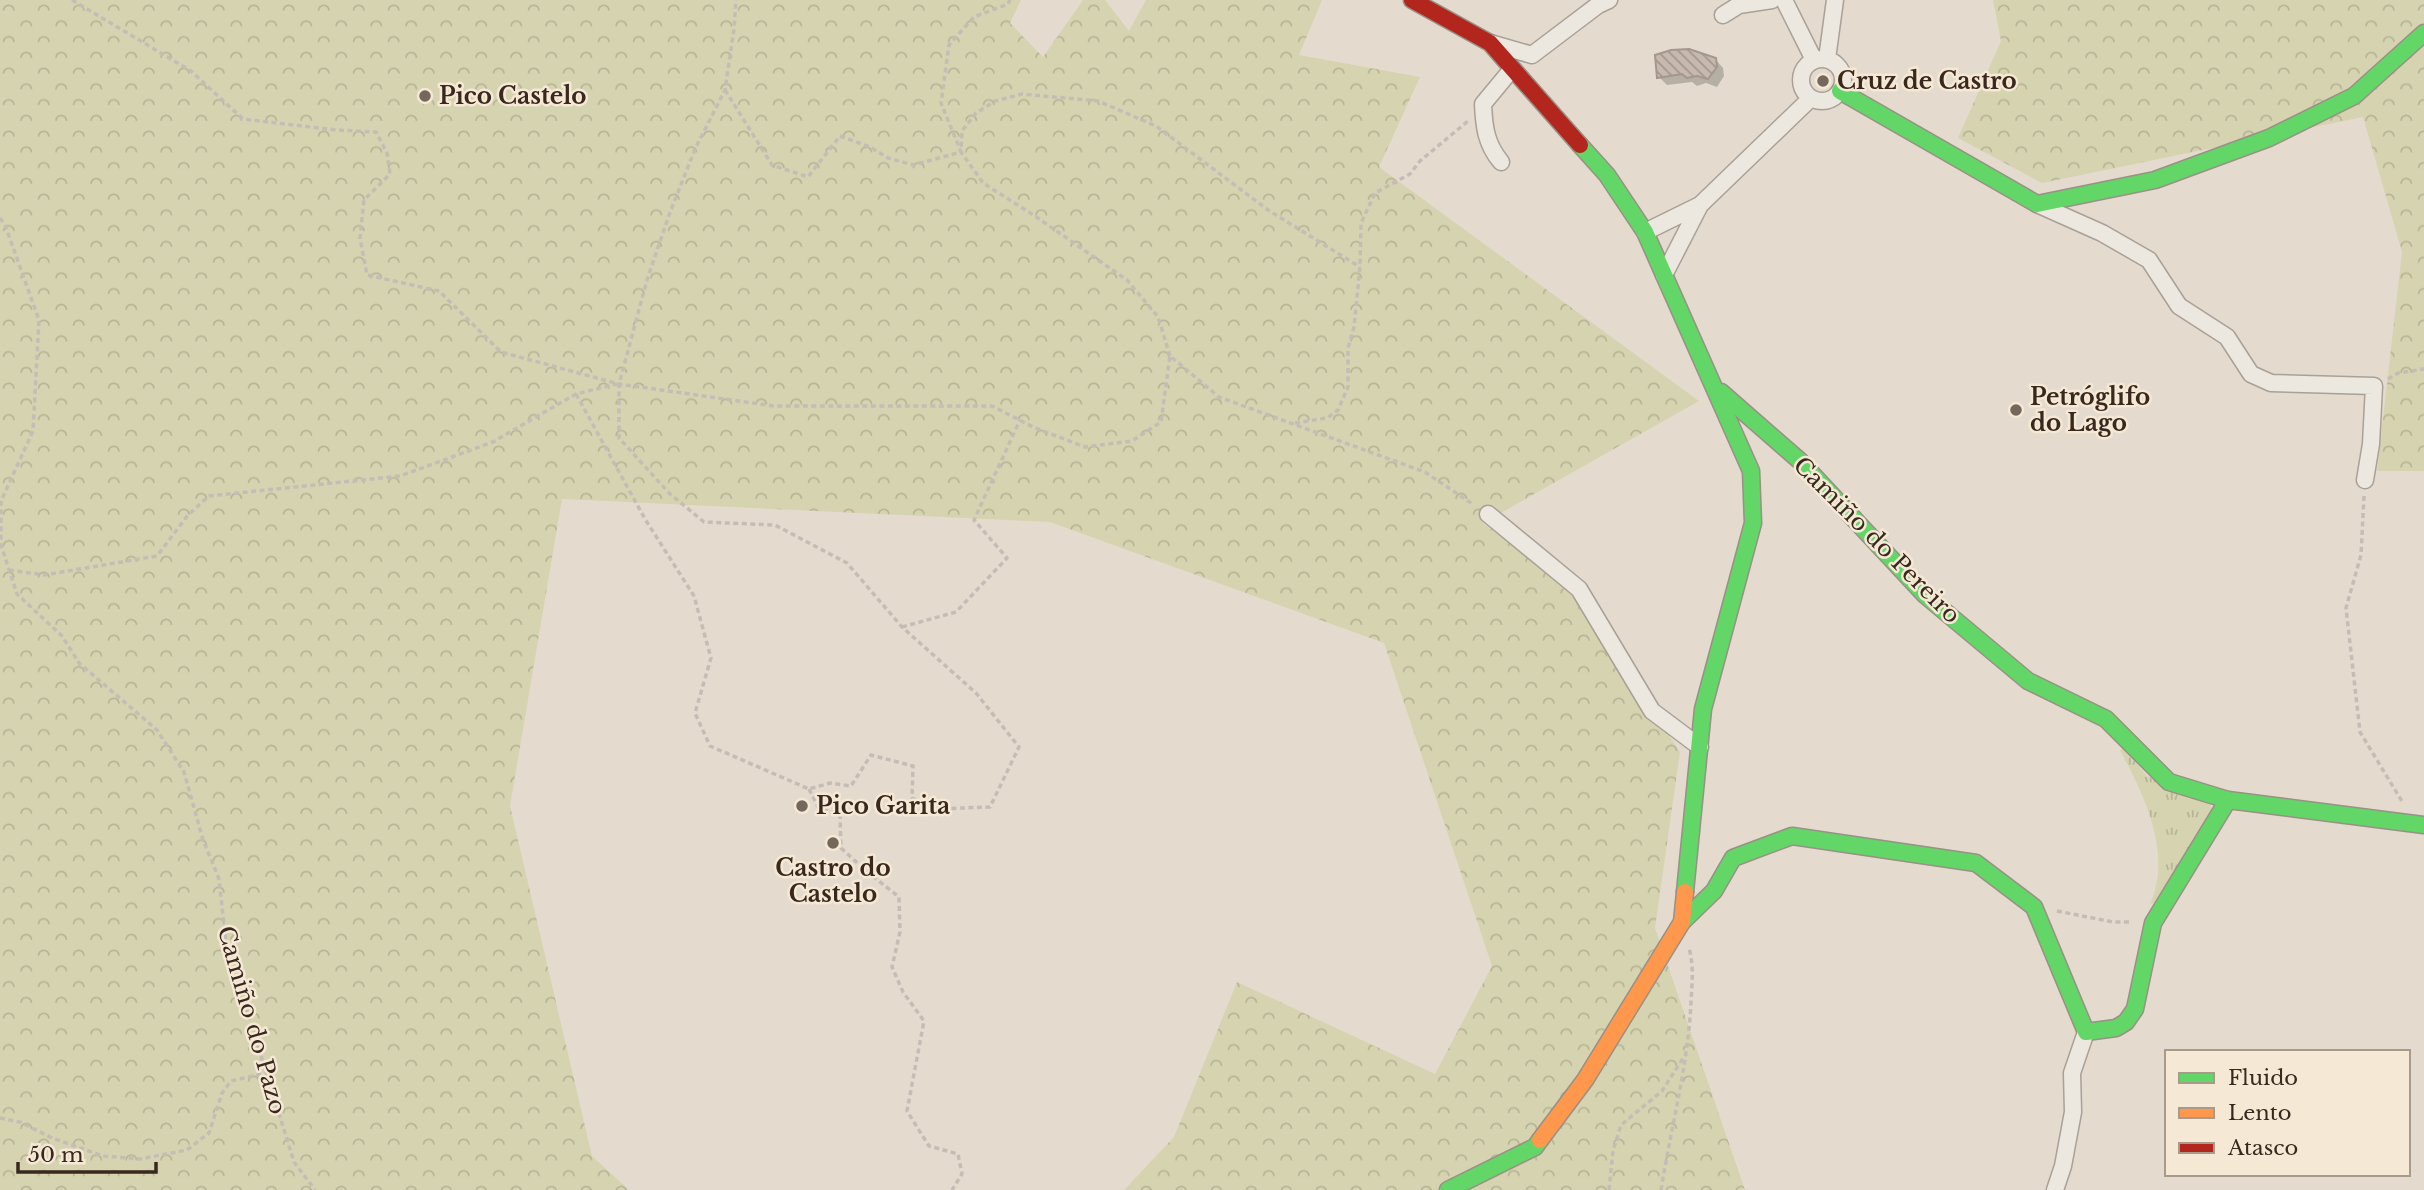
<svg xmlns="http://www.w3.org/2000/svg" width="2424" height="1190" font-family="'Libre Baskerville',serif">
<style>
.forest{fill:url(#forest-crowns)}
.park{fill:url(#park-tufts)}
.shadow{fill:#0003}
.building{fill:url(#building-back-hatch);stroke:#a4978d;stroke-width:2}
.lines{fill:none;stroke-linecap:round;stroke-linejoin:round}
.street-casing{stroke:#a9a097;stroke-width:19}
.fast-casing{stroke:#999086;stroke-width:19}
.slow-casing{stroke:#999086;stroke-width:19}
.jam-casing{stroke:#999086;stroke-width:19}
.path{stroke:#c5bdb5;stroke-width:3.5;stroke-dasharray:5 3.5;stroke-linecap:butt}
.street{stroke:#ece7df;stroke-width:16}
.fast{stroke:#63d668;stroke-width:16}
.slow{stroke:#ff974d;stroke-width:16}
.jam{stroke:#b3261e;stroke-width:16}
.poi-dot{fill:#74675c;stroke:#f5e8d4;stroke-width:2.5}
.labels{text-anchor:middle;stroke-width:5;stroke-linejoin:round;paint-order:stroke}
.poi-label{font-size:23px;font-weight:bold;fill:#38281e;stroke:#f5e8d4;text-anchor:start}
.street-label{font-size:23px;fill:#38281e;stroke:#f5e8d4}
</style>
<defs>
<pattern id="forest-crowns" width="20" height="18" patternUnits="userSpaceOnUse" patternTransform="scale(1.75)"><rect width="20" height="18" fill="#d6d3b0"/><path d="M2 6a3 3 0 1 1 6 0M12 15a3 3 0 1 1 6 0" fill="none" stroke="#b8b597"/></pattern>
<pattern id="park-tufts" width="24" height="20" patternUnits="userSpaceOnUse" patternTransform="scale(1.75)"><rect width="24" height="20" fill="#d6d3b0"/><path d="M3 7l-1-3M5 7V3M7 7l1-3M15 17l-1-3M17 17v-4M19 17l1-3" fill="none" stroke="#b8b597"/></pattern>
<pattern id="building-back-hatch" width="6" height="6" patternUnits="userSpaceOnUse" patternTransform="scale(1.75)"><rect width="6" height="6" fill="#c8b9ae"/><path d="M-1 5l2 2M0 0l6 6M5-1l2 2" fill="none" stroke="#a3968d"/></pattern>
</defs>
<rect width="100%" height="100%" fill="#e4dbce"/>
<!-- forest -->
<path class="forest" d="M 0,0 L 1021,0 L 1010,23 L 1043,57 L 1083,0 L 1105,0 L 1129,31 L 1146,0 L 1322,0 L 1299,55 L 1420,77 L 1379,167 L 1699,401 L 1483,523 L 1572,590 L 1680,752 L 1655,928 L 1745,1190 L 1124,1190 L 1174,1137 L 1237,982 L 1435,1074 L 1492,966 L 1384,643 L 1050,522 L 562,499 L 510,806 L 592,1156 L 629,1190 L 0,1190 Z
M 1993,0 L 2424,0 L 2424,471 L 2377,471 L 2402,252 L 2363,117 L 2042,183 L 1958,138 L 2001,41 Z"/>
<!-- park -->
<path class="park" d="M 2124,748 L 2147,776 L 2209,803 L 2214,812 L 2157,902 L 2150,904 C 2173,854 2144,795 2120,750 Z"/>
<!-- shadow -->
<path class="shadow" d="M 1715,59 L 1723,68 L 1724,76 L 1717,87 L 1706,83 L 1697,86 L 1692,82 L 1667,85 L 1659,77 Z"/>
<!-- building -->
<path class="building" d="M 1689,49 L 1716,58 L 1717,67 L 1708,79 L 1697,76 L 1687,78 L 1682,74 L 1657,78 L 1655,55 L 1671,50 Z"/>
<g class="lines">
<defs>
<path id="street" d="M 1784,0 L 1814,60
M 1723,15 L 1739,5 L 1772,0
M 1490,43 L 1532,55 L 1598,5 L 1609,0
M1801 80a21 21 0 1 1 42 0a21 21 0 1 1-42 0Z
M 1827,59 L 1835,0
M 1501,162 C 1486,144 1484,127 1483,104 L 1512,69
M 2037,204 L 2102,233 L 2149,260 L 2179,306 L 2227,337 L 2251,374 L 2271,383 L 2374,386 L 2371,444 L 2365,480
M 1645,232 L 1700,205 L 1810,99
M 1664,275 L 1700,205
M 1488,514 L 1579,589 L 1652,711 L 1700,747
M 2055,1190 L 2063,1166 L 2073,1112 L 2072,1073 L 2086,1032"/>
<path id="fast" d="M 1840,91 L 2037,204 L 2155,180 L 2269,138 L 2354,96 L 2424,33
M 1580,145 L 1607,175 L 1645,232 L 1751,471 L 1753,523 L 1703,709 L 1685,892
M 1721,392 L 1800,461 L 1925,595 L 2028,681 L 2106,719 L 2169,782 L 2228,800 L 2424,825
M 1682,922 L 1714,891 L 1733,858 L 1792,836 L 1976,863 L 2034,907 L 2086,1032 L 2116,1028 L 2126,1022 L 2135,1009 L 2153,923 L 2228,800
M 1448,1190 L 1535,1147 L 1540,1140"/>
<path id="slow" d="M 1540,1140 L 1585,1080 L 1682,922 L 1685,892"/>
<path id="jam" d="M 1412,0 L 1490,43 L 1580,145"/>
</defs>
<!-- street casing -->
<use href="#street" class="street-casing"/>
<!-- fast casing -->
<use href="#fast" class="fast-casing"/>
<!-- slow casing -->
<use href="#slow" class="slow-casing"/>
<!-- jam casing -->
<use href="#jam" class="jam-casing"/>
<!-- path -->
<path class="path" d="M 72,0 L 191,71 L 243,119 L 336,130 L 376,132 L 387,153 L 390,174 L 364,200 L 360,238 L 367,275 L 439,291 L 501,352 L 619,384 L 774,406 L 992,406 L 1033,427 L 1085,447 L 1132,441 L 1161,422 L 1170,356 L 1219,397 L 1425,472 L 1474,505
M 725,90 L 772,165 L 808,177 L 840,136 L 870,147 L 888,158 L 913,165 L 961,152 L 941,103 L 949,45 L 974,17 L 1008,4 L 1010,0
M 0,218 L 5,225 L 39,320 L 33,431 L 1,501 L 1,545 L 17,594 L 62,636 L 79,663 L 157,730 L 184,772 L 203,840 L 219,879 L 226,943 L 294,1162 L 315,1190
M 1170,356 L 1158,317 L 1127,280 L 1035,216 L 983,183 L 961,152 L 962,131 L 976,113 L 995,101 L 1022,94 L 1098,101 L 1156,126 L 1268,210 L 1360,267
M 2388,379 L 2398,373 L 2424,369
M 576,394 L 645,519 L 694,596 L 711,658 L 695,713 L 710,746 L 809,789 L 830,783 L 851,786 L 871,755 L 913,766 L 912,798 L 936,809 L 990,807 L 1019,747 L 976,693 L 902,627 L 847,563 L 775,525 L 704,522 L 669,493 L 619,438 L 619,384 L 647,280 L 669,215 L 695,149 L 725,90 L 734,29 L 736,0
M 1295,423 L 1327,418 L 1338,410 L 1348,387 L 1348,348 L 1354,327 L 1360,267 L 1361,223 L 1375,193 L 1410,174 L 1420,161 L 1468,121
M 2364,496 L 2361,555 L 2346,608 L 2360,732 L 2403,803
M 9,570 L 44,575 L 157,556 L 188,515 L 209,496 L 400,476 L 493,442 L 576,394 L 617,384
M 902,627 L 956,612 L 1007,558 L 974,520 L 1020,420
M 809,789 L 818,807 L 840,815 L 841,848 L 865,870 L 899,897 L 900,932 L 892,967 L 903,992 L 924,1021 L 907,1111 L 929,1146 L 958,1154 L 962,1174 L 952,1190
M 2057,911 L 2113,922 L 2132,922
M 0,1118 L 20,1122 L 52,1138 L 103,1156 L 140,1159 L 187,1150 L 209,1133 L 222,1093 L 231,1081 L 266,1073
M 1609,1190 L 1613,1151 L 1621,1125 L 1662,1091 L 1685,1055
M 1661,1190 C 1671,1127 1688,1066 1691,1002 C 1692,983 1694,966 1689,948"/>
<!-- street -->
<use href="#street" class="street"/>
<!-- fast -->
<use href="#fast" class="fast"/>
<!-- slow -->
<use href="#slow" class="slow"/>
<!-- jam -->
<use href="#jam" class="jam"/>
</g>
<!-- markers -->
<g class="poi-dot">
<circle cx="1823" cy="81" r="7"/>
<circle cx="425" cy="96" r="7"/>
<circle cx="2016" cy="410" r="7"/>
<circle cx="802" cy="806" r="7"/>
<circle cx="833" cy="843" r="7"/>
</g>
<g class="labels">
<!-- poi labels -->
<g class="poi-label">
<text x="1837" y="89">Cruz de Castro</text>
<text x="439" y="104">Pico Castelo</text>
<text x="2030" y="405">Petróglifo<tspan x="2030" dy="26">do Lago</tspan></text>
<text x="816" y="814">Pico Garita</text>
<text x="833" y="876" text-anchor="middle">Castro do<tspan x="833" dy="26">Castelo</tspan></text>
</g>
<!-- street labels -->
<g class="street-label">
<text transform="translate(1877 540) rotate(45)" y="8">Camiño do Pereiro</text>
<text transform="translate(252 1020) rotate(74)" y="8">Camiño do Pazo</text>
</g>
</g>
<!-- legend -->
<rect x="2165" y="1050" width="245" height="126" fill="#f5e8d4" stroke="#a99b8b" stroke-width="2"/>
<rect x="2179" y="1073" width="35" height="10" fill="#63d668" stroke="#a99b8b" stroke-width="2"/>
<text x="2228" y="1085" font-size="21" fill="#38281e">Fluido</text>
<rect x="2179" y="1108" width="35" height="10" fill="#ff974d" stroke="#a99b8b" stroke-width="2"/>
<text x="2228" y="1120" font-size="21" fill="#38281e">Lento</text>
<rect x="2179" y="1143" width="35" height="10" fill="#b3261e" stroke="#a99b8b" stroke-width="2"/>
<text x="2228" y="1155" font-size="21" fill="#38281e">Atasco</text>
<!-- scale -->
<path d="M18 1162v10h138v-10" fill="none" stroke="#38281e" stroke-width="3.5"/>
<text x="28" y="1162" font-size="21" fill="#38281e" stroke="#f5e8d4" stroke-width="5" paint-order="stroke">50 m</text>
</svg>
